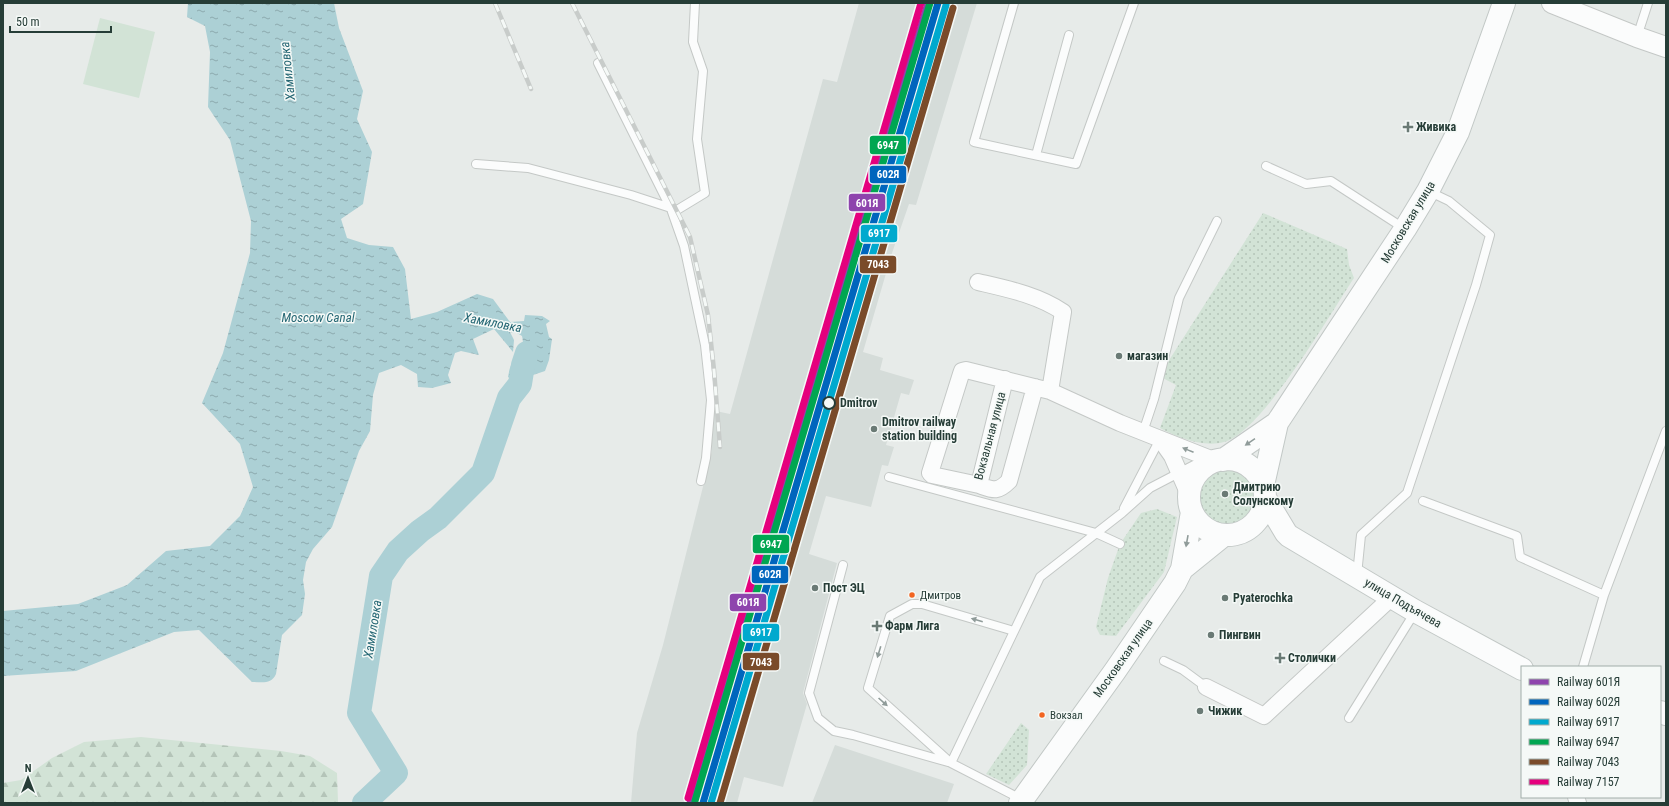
<svg xmlns="http://www.w3.org/2000/svg" width="1669" height="806" font-family="'Roboto Condensed',sans-serif">
<style>
.built{fill:#d5dcd9}
.grass{fill:url(#grass-dots)}
.forest{fill:url(#forest-firs)}
.pitch{fill:#d2e3d6}
.water{fill:url(#water-ripples)}
.lines{fill:none;stroke-linecap:round;stroke-linejoin:round}
.river{stroke:#acd0d5;stroke-width:24}
.service-casing{stroke:#c4c8c6;stroke-width:10}
.minor-casing{stroke:#c4c8c6;stroke-width:18}
.tertiary-casing{stroke:#c4c8c6;stroke-width:22}
.secondary-casing{stroke:#c2c8c6;stroke-width:24}
.service{stroke:#fbfcfc;stroke-width:8}
.minor{stroke:#fbfcfc;stroke-width:16}
.tertiary{stroke:#fbfcfc;stroke-width:20}
.secondary{stroke:#fbfcfc;stroke-width:22}
.rail-casing{stroke:#c8ccca;stroke-width:4.5}
.rail{stroke:#f5f9f7;stroke-width:3;stroke-dasharray:9;stroke-linecap:butt}
.rail-1-casing{stroke:#f5f9f7;stroke-width:10}
.rail-2-casing{stroke:#f5f9f7;stroke-width:10}
.rail-3-casing{stroke:#f5f9f7;stroke-width:10}
.rail-4-casing{stroke:#f5f9f7;stroke-width:10}
.rail-5-casing{stroke:#f5f9f7;stroke-width:10}
.rail-6-casing{stroke:#f5f9f7;stroke-width:10}
.rail-1{stroke:#8e44ad;stroke-width:7}
.rail-2{stroke:#0065bd;stroke-width:7}
.rail-3{stroke:#00a9ce;stroke-width:7}
.rail-4{stroke:#00a651;stroke-width:7}
.rail-5{stroke:#7a4b2a;stroke-width:7}
.rail-6{stroke:#e5007d;stroke-width:7}
.oneway{fill:#909c9a}
.poi-dot{fill:#6a7a75;stroke:#f5f9f7;stroke-width:1.5}
.stop-dot{fill:#f5f9f7;stroke:#263d37;stroke-width:2}
.bus-dot{fill:#f26522;stroke:#f5f9f7;stroke-width:1.5}
.labels{text-anchor:middle;stroke-width:3;stroke-linejoin:round;paint-order:stroke}
.bus-label{font-size:11px;fill:#263d37;stroke:#f5f9f7;text-anchor:start}
.poi-label{font-size:12px;font-weight:bold;fill:#263d37;stroke:#f5f9f7;text-anchor:start}
.street-label{font-size:12px;fill:#263d37;stroke:#f5f9f7}
.stop-label{font-size:12px;font-weight:bold;fill:#263d37;stroke:#f5f9f7;text-anchor:start}
.water-label{font-size:13px;font-style:italic;fill:#256774;stroke:#f5f9f7}
.line-badge{stroke:#f5f9f7;stroke-width:1.5}
.badge-label{font-size:11px;text-anchor:middle;font-weight:bold;fill:#fff}
</style>
<defs>
<pattern id="grass-dots" width="8" height="8" patternUnits="userSpaceOnUse"><rect width="8" height="8" fill="#d2e3d6"/><path d="M2 2h.1M6 6h.1" fill="none" stroke="#b4c4b8" stroke-width="1.8" stroke-linecap="round"/></pattern>
<pattern id="forest-firs" width="22" height="20" patternUnits="userSpaceOnUse"><rect width="22" height="20" fill="#d2e3d6"/><path d="M5 1l3.5 6h-7zM16 11l3.5 6h-7z" fill="#b4c4b8"/></pattern>
<pattern id="water-ripples" width="26" height="14" patternUnits="userSpaceOnUse"><rect width="26" height="14" fill="#acd0d5"/><path d="M2 4q2-2 4 0t4 0M15 11q2-2 4 0t4 0" fill="none" stroke="#8caaae"/></pattern>
</defs>
<rect width="100%" height="100%" fill="#e7ebe9"/>
<!-- built -->
<path class="built" d="M 859,3 L 977,3 L 916,205 L 909,204 L 892,253 L 863,352 L 883,358 L 880,370 L 914,380 L 909,395 L 901,393 L 886,445 L 894,447 L 888,466 L 882,465 L 871,507 L 826,496 L 809,554 L 837,563 L 803,693 L 807,704 L 783,787 L 744,777 L 737,803 L 631,803 L 637,733 L 663,645 L 712,451 L 711,410 L 730,414 L 823,79 L 837,82 Z
M 835,745 L 954,784 L 947,803 L 812,803 Z"/>
<!-- grass -->
<path class="grass" d="M 1263,213 L 1347,249 L 1349,265 L 1354,278 C 1330,314 1262,432 1224,442 C 1203,448 1177,437 1160,428 L 1176,385 L 1159,376 Z
M1194 497a33 33 0 1 1 66 0a33 33 0 1 1-66 0Z
M 1157,509 L 1177,517 L 1164,572 L 1116,636 L 1100,635 L 1096,627 L 1108,578 L 1120,544 L 1141,513 Z
M 1021,723 L 1029,730 L 1027,765 L 1009,785 L 986,774 Z"/>
<!-- forest -->
<path class="forest" d="M 141,737 L 281,751 L 310,756 L 337,773 L 338,802 L 3,803 L 3,783 L 21,780 L 52,758 L 84,742 Z"/>
<!-- pitch -->
<path class="pitch" d="M 100,18 L 155,32 L 139,98 L 83,84 Z"/>
<!-- water -->
<path class="water" d="M 188,3 L 334,3 L 339,28 L 363,91 L 357,119 L 372,152 L 363,204 L 341,219 L 347,238 L 369,245 L 393,247 L 405,269 L 411,319 L 437,312 L 477,294 L 493,299 L 510,322 L 524,321 L 525,315 L 542,316 L 550,321 L 546,324 L 549,337 L 552,339 L 549,360 L 545,371 L 524,378 L 520,384 L 508,377 C 509,372 510,365 513,362 C 521,351 525,350 522,336 L 517,333 L 510,332 L 514,340 L 513,352 L 494,329 L 473,339 L 479,355 L 461,351 L 455,353 L 448,375 L 451,383 L 432,388 L 418,387 L 417,374 L 401,365 L 379,373 L 373,395 L 370,431 L 359,451 L 332,527 L 313,549 L 306,562 L 303,580 L 305,594 L 302,615 L 282,635 L 276,674 C 271,685 262,682 252,682 L 199,630 L 174,632 L 76,671 L 3,676 L 3,611 L 78,604 L 127,585 L 166,551 L 210,546 L 240,516 L 253,487 L 240,444 L 202,403 L 223,353 L 250,253 L 251,221 L 230,140 L 208,107 L 210,52 L 205,26 L 187,17 Z"/>
<g class="lines">
<!-- river -->
<path class="river" d="M 364,803 L 396,773 L 359,713 L 381,576 L 398,551 L 420,531 L 438,518 L 483,473 L 509,398 L 520,384 L 523,365 L 527,353"/>
<defs>
<path id="service" d="M 1014,3 L 974,142 L 1076,164 L 1134,3
M 1637,37 L 1648,3
M 598,63 L 671,209 L 684,246 L 705,345 L 711,400 L 706,458 L 701,481
M 1036,155 L 1069,35
M 476,164 L 528,168 L 631,195 L 677,210 L 705,193 L 697,139 L 703,71 L 693,42 L 695,3
M 1266,166 L 1306,184 L 1331,181 L 1405,229
M 1143,432 L 1154,399 L 1179,298 L 1217,221
M 889,477 L 1096,533 L 1120,544
M 1423,501 L 1517,536 L 1520,557 L 1604,595
M 1124,508 L 1160,439
M 843,565 L 809,693 L 818,718 L 834,731 L 853,735 L 948,762
M 1357,575 L 1361,535 L 1407,493 L 1476,285 L 1490,235 L 1449,201 L 1428,191
M 1014,631 L 922,604 L 912,604 L 890,616 L 868,688 L 951,763 L 1021,799
M 1164,661 L 1183,670 L 1206,687
M 1583,667 L 1604,595 L 1666,431
M 1349,718 L 1415,612
M 951,763 L 1040,577 L 1122,513 L 1150,488 L 1194,465 L 1212,462"/>
<path id="minor" d="M 978,282 C 1008,289 1038,295 1063,312 L 1050,391
M 1005,379 L 979,485 L 932,475 L 930,473 L 961,374 L 962,371 L 966,370 L 1050,391 L 1120,423 L 1216,461
M 1160,439 L 1172,456 L 1189,495
M 979,485 C 993,490 997,493 1009,481 L 1035,387
M 1206,687 L 1264,716 L 1392,597
M 1576,797 L 1578,803"/>
<path id="tertiary" d="M 1552,3 L 1637,37 L 1666,47"/>
<path id="secondary" d="M1189 497a38 38 0 1 1 76 0a38 38 0 1 1-76 0Z
M 1223,460 L 1277,423
M 1263,485 L 1277,423 L 1405,229 L 1428,191 L 1458,132 L 1504,3
M 1265,498 L 1286,533 L 1289,536 L 1415,611 L 1522,669
M 1182,569 L 1224,535
M 1660,712 L 1666,714
M 1020,803 L 1115,671 L 1175,583 L 1182,569 L 1192,512"/>
</defs>
<!-- service casing -->
<use href="#service" class="service-casing"/>
<!-- minor casing -->
<use href="#minor" class="minor-casing"/>
<!-- tertiary casing -->
<use href="#tertiary" class="tertiary-casing"/>
<!-- secondary casing -->
<use href="#secondary" class="secondary-casing"/>
<!-- service -->
<use href="#service" class="service"/>
<!-- minor -->
<use href="#minor" class="minor"/>
<!-- tertiary -->
<use href="#tertiary" class="tertiary"/>
<!-- secondary -->
<use href="#secondary" class="secondary"/>
<defs>
<path id="rail" d="M 495,3 L 531,89
M 572,3 L 690,237 L 708,315 L 714,370 L 720,447"/>
</defs>
<!-- rail casing -->
<use href="#rail" class="rail-casing"/>
<!-- rail -->
<use href="#rail" class="rail"/>
<defs>
<path id="rail-1" d="M 690,803 L 780,491 L 928,3"/>
<path id="rail-2" d="M 703,803 L 938,3"/>
<path id="rail-3" d="M 711,803 L 946,5"/>
<path id="rail-4" d="M 695,801 L 930,3"/>
<path id="rail-5" d="M 720,803 L 953,8"/>
<path id="rail-6" d="M 688,798 L 921,3"/>
</defs>
<!-- rail-1 casing -->
<use href="#rail-1" class="rail-1-casing"/>
<!-- rail-2 casing -->
<use href="#rail-2" class="rail-2-casing"/>
<!-- rail-3 casing -->
<use href="#rail-3" class="rail-3-casing"/>
<!-- rail-4 casing -->
<use href="#rail-4" class="rail-4-casing"/>
<!-- rail-5 casing -->
<use href="#rail-5" class="rail-5-casing"/>
<!-- rail-6 casing -->
<use href="#rail-6" class="rail-6-casing"/>
<!-- rail-1 -->
<use href="#rail-1" class="rail-1"/>
<!-- rail-2 -->
<use href="#rail-2" class="rail-2"/>
<!-- rail-3 -->
<use href="#rail-3" class="rail-3"/>
<!-- rail-4 -->
<use href="#rail-4" class="rail-4"/>
<!-- rail-5 -->
<use href="#rail-5" class="rail-5"/>
<!-- rail-6 -->
<use href="#rail-6" class="rail-6"/>
</g>
<!-- one-way arrows -->
<defs><path id="oneway-solid" d="M-6-.8H1V-3.2L6.5 0L1 3.2V.8H-6Z"/></defs>
<g class="oneway">
<use href="#oneway-solid" transform="translate(1250 442) rotate(146)"/>
<use href="#oneway-solid" transform="translate(1188 450) rotate(-158)"/>
<use href="#oneway-solid" transform="translate(1187 541) rotate(100)"/>
<use href="#oneway-solid" transform="translate(977 620) rotate(-164)"/>
<use href="#oneway-solid" transform="translate(879 652) rotate(107)"/>
<use href="#oneway-solid" transform="translate(883 702) rotate(42)"/>
</g>
<!-- markers -->
<g class="poi-dot">
<path d="M1406 121h4v4h4v4h-4v4h-4v-4h-4v-4h4z"/>
<circle cx="1119" cy="356" r="4"/>
<circle cx="874" cy="429" r="4"/>
<circle cx="1225" cy="494" r="4"/>
<circle cx="815" cy="588" r="4"/>
<circle cx="1225" cy="598" r="4"/>
<path d="M875 620h4v4h4v4h-4v4h-4v-4h-4v-4h4z"/>
<circle cx="1211" cy="635" r="4"/>
<path d="M1278 652h4v4h4v4h-4v4h-4v-4h-4v-4h4z"/>
<circle cx="1200" cy="711" r="4"/>
</g>
<circle class="stop-dot" cx="829" cy="403" r="6"/>
<g class="bus-dot">
<circle cx="912" cy="595" r="3.5"/>
<circle cx="1042" cy="715" r="3.5"/>
</g>
<g class="labels">
<!-- bus labels -->
<g class="bus-label">
<text x="920" y="599">Дмитров</text>
<text x="1050" y="719">Вокзал</text>
</g>
<!-- poi labels -->
<g class="poi-label">
<text x="1416" y="131">Живика</text>
<text x="1127" y="360">магазин</text>
<text x="882" y="426">Dmitrov railway<tspan x="882" dy="14">station building</tspan></text>
<text x="1233" y="491">Дмитрию<tspan x="1233" dy="14">Солунскому</tspan></text>
<text x="823" y="592">Пост ЭЦ</text>
<text x="1233" y="602">Pyaterochka</text>
<text x="885" y="630">Фарм Лига</text>
<text x="1219" y="639">Пингвин</text>
<text x="1288" y="662">Столички</text>
<text x="1208" y="715">Чижик</text>
</g>
<!-- street labels -->
<g class="street-label">
<text transform="translate(1408 222) rotate(-59)" y="4">Московская улица</text>
<text transform="translate(990 436) rotate(-75)" y="4">Вокзальная улица</text>
<text transform="translate(1403 603) rotate(30)" y="4">улица Подъячева</text>
<text transform="translate(1123 658) rotate(-55)" y="4">Московская улица</text>
</g>
<!-- stop labels -->
<g class="stop-label">
<text x="840" y="407">Dmitrov</text>
</g>
<!-- water labels -->
<g class="water-label">
<text transform="translate(287 71) rotate(-96)" y="5">Хамиловка</text>
<text x="318" y="322">Moscow Canal</text>
<text transform="translate(493 322) rotate(11)" y="5">Хамиловка</text>
<text transform="translate(372 629) rotate(-81)" y="5">Хамиловка</text>
</g>
</g>
<g class="line-badge">
<rect x="869" y="135" width="38" height="20" rx="4" fill="#00a651"/>
<rect x="869" y="165" width="38" height="19" rx="4" fill="#0065bd"/>
<rect x="848" y="193" width="38" height="19" rx="4" fill="#8e44ad"/>
<rect x="860" y="224" width="38" height="19" rx="4" fill="#00a9ce"/>
<rect x="859" y="255" width="38" height="19" rx="4" fill="#7a4b2a"/>
<rect x="752" y="534" width="38" height="20" rx="4" fill="#00a651"/>
<rect x="751" y="565" width="38" height="19" rx="4" fill="#0065bd"/>
<rect x="729" y="593" width="38" height="19" rx="4" fill="#8e44ad"/>
<rect x="742" y="623" width="38" height="19" rx="4" fill="#00a9ce"/>
<rect x="742" y="652" width="38" height="19" rx="4" fill="#7a4b2a"/>
</g>
<g class="badge-label">
<text x="888" y="149">6947</text>
<text x="888" y="178">602Я</text>
<text x="867" y="207">601Я</text>
<text x="879" y="237">6917</text>
<text x="878" y="268">7043</text>
<text x="771" y="548">6947</text>
<text x="770" y="578">602Я</text>
<text x="748" y="606">601Я</text>
<text x="761" y="636">6917</text>
<text x="761" y="666">7043</text>
</g>
<!-- border -->
<rect width="1669" height="806" fill="none" stroke="#263d37" stroke-width="8"/>
<!-- legend -->
<rect x="1521" y="666" width="140" height="132" fill="#f5f9f7" stroke="#a2aeaa"/>
<rect x="1529" y="679" width="20" height="6" fill="#8e44ad" stroke="#a2aeaa"/>
<text x="1557" y="686" font-size="12" fill="#263d37">Railway 601Я</text>
<rect x="1529" y="699" width="20" height="6" fill="#0065bd" stroke="#a2aeaa"/>
<text x="1557" y="706" font-size="12" fill="#263d37">Railway 602Я</text>
<rect x="1529" y="719" width="20" height="6" fill="#00a9ce" stroke="#a2aeaa"/>
<text x="1557" y="726" font-size="12" fill="#263d37">Railway 6917</text>
<rect x="1529" y="739" width="20" height="6" fill="#00a651" stroke="#a2aeaa"/>
<text x="1557" y="746" font-size="12" fill="#263d37">Railway 6947</text>
<rect x="1529" y="759" width="20" height="6" fill="#7a4b2a" stroke="#a2aeaa"/>
<text x="1557" y="766" font-size="12" fill="#263d37">Railway 7043</text>
<rect x="1529" y="779" width="20" height="6" fill="#e5007d" stroke="#a2aeaa"/>
<text x="1557" y="786" font-size="12" fill="#263d37">Railway 7157</text>
<!-- north arrow -->
<g transform="translate(28 778)" stroke="#f5f9f7" stroke-width="3" paint-order="stroke">
<path d="M0-3L7 15L0 10L-7 15Z" fill="#263d37"/>
<text y="-6" font-size="11" font-weight="bold" text-anchor="middle" fill="#263d37">N</text>
</g>
<!-- scale -->
<path d="M10 26v6h101v-6" fill="none" stroke="#263d37" stroke-width="2"/>
<text x="16" y="26" font-size="12" fill="#263d37" stroke="#f5f9f7" stroke-width="3" paint-order="stroke">50 m</text>
</svg>
